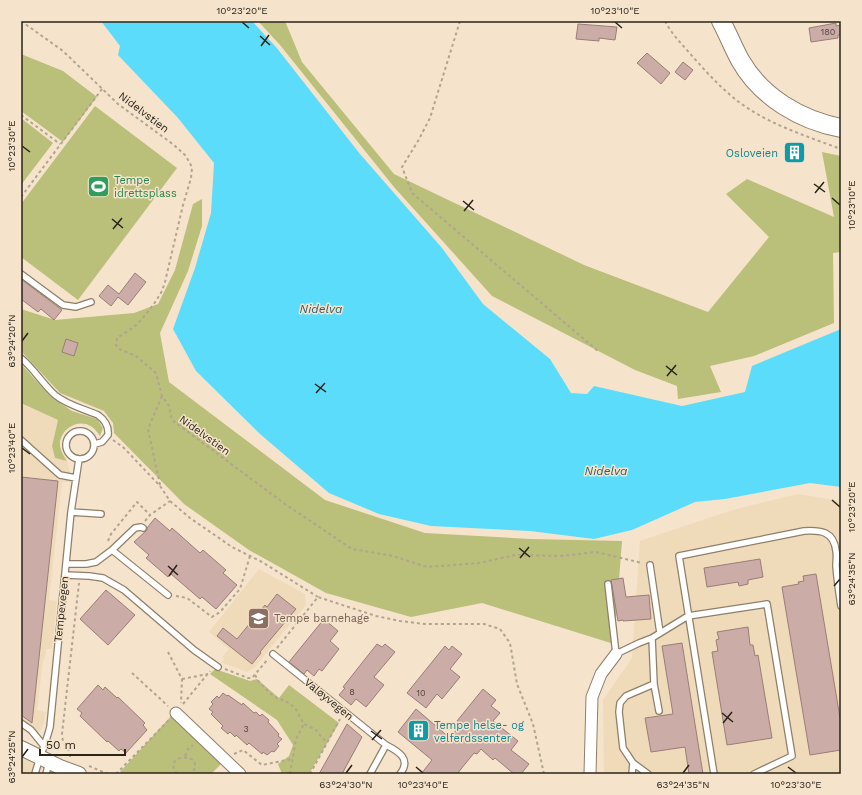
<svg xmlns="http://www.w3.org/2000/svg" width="862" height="795" font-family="'Work Sans',sans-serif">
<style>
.built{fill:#efdaba}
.green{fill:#babf7a}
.water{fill:#5cdcfb}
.building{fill:#ccaca7;stroke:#9a7d77}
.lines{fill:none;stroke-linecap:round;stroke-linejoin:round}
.service-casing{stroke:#8e7f69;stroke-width:8}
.minor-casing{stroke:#8e7f69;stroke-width:13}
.tertiary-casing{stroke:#8e7f69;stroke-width:16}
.trunk-casing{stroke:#8e7f69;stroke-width:20}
.path{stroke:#b1a490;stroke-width:2;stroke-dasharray:3 3;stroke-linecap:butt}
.service{stroke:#fff;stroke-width:5.5}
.minor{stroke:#fff;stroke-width:11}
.tertiary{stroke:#fff;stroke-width:14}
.trunk{stroke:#fff;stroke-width:18}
.ticks{fill:none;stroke:#292319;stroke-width:1.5}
.labels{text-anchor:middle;stroke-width:3;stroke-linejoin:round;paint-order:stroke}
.number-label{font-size:9px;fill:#52453c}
.street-label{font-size:11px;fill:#292319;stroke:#f5e4cb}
.culture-label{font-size:11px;fill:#0d838f;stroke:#f5e4cb;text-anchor:end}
.leisure-label{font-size:11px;fill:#27864d;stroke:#f5e4cb;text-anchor:start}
.education-label{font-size:11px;fill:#785e54;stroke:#f5e4cb;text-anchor:start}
.water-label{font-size:12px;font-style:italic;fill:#295e6b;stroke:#f5e4cb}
.neatline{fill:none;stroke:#292319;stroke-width:1.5}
.ticks-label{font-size:10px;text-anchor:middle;fill:#292319}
</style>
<rect width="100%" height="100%" fill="#f5e4cb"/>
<!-- built -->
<path class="built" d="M 21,403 L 58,420 L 52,446 L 55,458 L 67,461 L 70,473 L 70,482 L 62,482 L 49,600 L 57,601 L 52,649 L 46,649 L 45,659 L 43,660 L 37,710 L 46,712 L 44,723 L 40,731 L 34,737 L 21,729 Z
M 798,494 L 841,501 L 841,774 L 604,774 L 603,700 L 632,658 L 640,541 L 733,510 Z
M 259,569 L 305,594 L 306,605 L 255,667 L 247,672 L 221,662 L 224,658 L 222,657 L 229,649 L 209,632 Z
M 21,755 L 41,768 L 40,774 L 21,774 Z"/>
<!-- green -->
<path class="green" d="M 258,21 L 285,21 L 302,62 L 394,174 L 584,265 L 708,312 L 769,237 L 726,194 L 747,179 L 834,217 L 822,152 L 841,156 L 841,252 L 833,253 L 834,323 L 754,356 L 710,366 L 721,392 L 678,399 L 677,386 L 635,370 L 492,296 L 394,187 L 280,45 Z
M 21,54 L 63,71 L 97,97 L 63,142 L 21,111 Z
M 95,106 L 177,168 L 78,300 L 21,257 L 21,204 Z
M 21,118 L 53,143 L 21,185 Z
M 202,199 L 202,226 L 188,271 L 160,333 L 169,382 L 325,500 L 425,533 L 530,539 L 622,541 L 614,644 L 482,603 L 411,617 L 326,593 L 249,550 L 184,504 L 114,433 L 113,423 L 104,411 L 60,393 L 21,351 L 21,309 L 55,320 L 134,313 L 158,304 L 175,270 L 193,204 Z
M 21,364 L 51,397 L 72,411 L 97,419 L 103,428 L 100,436 C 98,433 95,429 92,427 C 80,418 63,427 60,441 C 59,448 63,455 67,461 L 55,458 L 52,446 L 58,420 L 21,403 Z
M 215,669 L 250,681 L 257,679 L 279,698 L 289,685 L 339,723 L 309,774 L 282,774 L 278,764 L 289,756 L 293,745 L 277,720 L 210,674 Z
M 173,714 L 222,763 L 211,774 L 124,774 L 120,772 Z"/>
<!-- water -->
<path class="water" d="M 101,21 L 252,21 L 276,47 L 360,154 L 442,248 L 483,304 L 550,359 L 571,393 L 587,394 L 594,386 L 682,406 L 745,392 L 752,366 L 841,329 L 841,487 L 810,483 L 725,499 L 695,502 L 632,530 L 594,539 L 530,531 L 431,526 L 379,514 L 329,493 L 260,434 L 196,371 L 173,329 L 195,268 L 211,213 L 214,163 L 178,118 L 118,55 L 120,46 Z"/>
<!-- building -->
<path class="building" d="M 836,23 L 836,26 L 841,25 L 841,35 L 838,35 L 838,38 L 811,42 L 809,28 Z
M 578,24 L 617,27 L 615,40 L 599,38 L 599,41 L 576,39 Z
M 647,53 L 670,73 L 661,84 L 637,63 Z
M 683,62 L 693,70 L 685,80 L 675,72 Z
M 135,273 L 146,282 L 128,305 L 118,297 L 111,306 L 99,296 L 108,285 L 119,294 Z
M 21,279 L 62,310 L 54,320 L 41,309 L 38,312 L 21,299 Z
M 66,339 L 78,343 L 74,356 L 62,352 Z
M 21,477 L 58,481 L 32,723 L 21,715 Z
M 155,518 L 170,531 L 172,528 L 200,553 L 203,550 L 226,570 L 223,573 L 237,585 L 216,609 L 202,597 L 200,599 L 171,574 L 168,577 L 146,558 L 149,555 L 134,542 L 147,530 L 147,528 Z
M 760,559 L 763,577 L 748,580 L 748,584 L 739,586 L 738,582 L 707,587 L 704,568 Z
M 816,574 L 841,724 L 841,750 L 810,755 L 782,587 L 799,584 L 798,582 L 804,581 L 803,576 Z
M 623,578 L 626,597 L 649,595 L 651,619 L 623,621 L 623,620 L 618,621 L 611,580 Z
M 106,590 L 135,615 L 108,645 L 80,619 Z
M 277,594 L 296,609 L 260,652 L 261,653 L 252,664 L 217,636 L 223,628 L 237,639 L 265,605 L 267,607 Z
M 324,619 L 338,631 L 330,641 L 339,649 L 322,671 L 319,669 L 314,676 L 307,670 L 304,674 L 289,662 Z
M 748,627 L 750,645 L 753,645 L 755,656 L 758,655 L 772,738 L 727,745 L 712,652 L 718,651 L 716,640 L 719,639 L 717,632 Z
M 682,643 L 703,774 L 689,774 L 685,747 L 651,752 L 645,718 L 673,714 L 662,646 Z
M 377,644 L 382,647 L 385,644 L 395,652 L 374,677 L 384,685 L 366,707 L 356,699 L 351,705 L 339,695 L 345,688 L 343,687 Z
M 445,646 L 449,650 L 452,646 L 462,654 L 450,669 L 460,677 L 442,699 L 437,694 L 426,708 L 407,693 Z
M 98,685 L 103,690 L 105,687 L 117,698 L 118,697 L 145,723 L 143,725 L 147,730 L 126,753 L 121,749 L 119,751 L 108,741 L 107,742 L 80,716 L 82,713 L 77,709 Z
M 483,689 L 496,700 L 491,706 L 500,713 L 493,721 L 518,741 L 511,750 L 529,764 L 521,774 L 514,774 L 495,758 L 493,760 L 481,749 L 477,754 L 474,753 L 457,774 L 421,774 L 432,760 L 398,732 L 416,709 L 450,738 L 461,724 L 457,721 Z
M 223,693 L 227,696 L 228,695 L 242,705 L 243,703 L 254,713 L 256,712 L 260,716 L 262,714 L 269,720 L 268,722 L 279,734 L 278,736 L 282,739 L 277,744 L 279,746 L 274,752 L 272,751 L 267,755 L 263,752 L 262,754 L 249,743 L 247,745 L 236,735 L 235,737 L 230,732 L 228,734 L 221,728 L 223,726 L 211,714 L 213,712 L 209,709 L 213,704 L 211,702 L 217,696 L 219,698 Z
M 347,724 L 362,737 L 342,774 L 319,774 Z"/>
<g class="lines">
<defs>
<path id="service" d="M 21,274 L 63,305 L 76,307 L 91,302
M 21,358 C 34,369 43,384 55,395 C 67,405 84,409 98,415 C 105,420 109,426 108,435 L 102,442 L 95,444
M66 445a14 14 0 1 1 28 0a14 14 0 1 1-28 0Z
M 21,440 L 60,475 L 76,478
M 71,512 L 101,514
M 112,550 L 168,595
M 66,564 L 86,564 L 96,562 L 112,550 L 135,528 L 141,527 L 143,528
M 650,565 L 660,633
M 65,575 L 89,576 L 103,578 L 124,590 L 194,650 L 218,667
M 608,584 L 616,654 L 639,643 L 652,638 L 688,616 L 767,604 L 792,756 L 754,774
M 273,654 L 386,745 L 370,774
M 654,684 L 659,711
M 21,723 L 31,730 L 44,746
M 386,745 C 398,751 412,759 400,774
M 35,774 C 39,758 46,743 50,727 L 71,512 L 79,459
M 46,774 L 49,762
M 632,774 L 633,763
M 648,774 L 633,763 L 623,748 L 619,712 L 620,703 L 626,696 L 654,684 L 652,638
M 714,774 L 679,556 L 804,531 C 820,530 834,531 836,551 C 837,556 836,561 836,566 C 837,579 839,593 841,606"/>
<path id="minor" d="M 176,713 L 240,774
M 590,774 L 592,697 L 601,674 L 616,654"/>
<path id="tertiary" d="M 21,748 L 60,767 L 79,774"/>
<path id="trunk" d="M 721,21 C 728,34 733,47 740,60 C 761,97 800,120 841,128"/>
</defs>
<!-- service casing -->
<use href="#service" class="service-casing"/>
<!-- minor casing -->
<use href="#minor" class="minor-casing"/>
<!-- tertiary casing -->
<use href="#tertiary" class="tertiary-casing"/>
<!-- trunk casing -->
<use href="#trunk" class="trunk-casing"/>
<!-- path -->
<path class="path" d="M 21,21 L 63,51 L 118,104 L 174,145 L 185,155 L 190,163 L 192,168 L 191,178 L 183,205 L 165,282 L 162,291 L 156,301 L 143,318 L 134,327 L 117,338 L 116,345 L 119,349 L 136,356 L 156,373 L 162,396 L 169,406 L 172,420 L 285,504 L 352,549 L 393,556 L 427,567 L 479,563 L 515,555 L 561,556 L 596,552 L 642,563
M 460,21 L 430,118 L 418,141 L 402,167 L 412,193 L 598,351
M 665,21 C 672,35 683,45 693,57 C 710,76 727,95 749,109 C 775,126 811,138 841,149
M 21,115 L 60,144
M 21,197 L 102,89
M 113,440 L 124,448 L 160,486 L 170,501 L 190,518 L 232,547 L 262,562 L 318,597
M 160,485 L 148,429 L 162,396
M 145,521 L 150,515 L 170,501
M 108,541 L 111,534 L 137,502 L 150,515
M 176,596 L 187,598 L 212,617 L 220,612 L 240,589 L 250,556
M 277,648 L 318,597 L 376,616 L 400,621 L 425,624 L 484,624 L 500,629 L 510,643 L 517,684 L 533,724 L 544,774
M 168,652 L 182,679 L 181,703
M 225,669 L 248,678 L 252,678 L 268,659
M 132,673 L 168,706
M 255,675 L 259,682 L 273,696 L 289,703 L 295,708 L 304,724 L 316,730 L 322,738 L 328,742
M 182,679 L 208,674
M 183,704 L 210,671
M 234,754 L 243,750 L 262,765 L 292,759
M 185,756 L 188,749 L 193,745
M 70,757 C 70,748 62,745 62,734 L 79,583
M 89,766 L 108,774
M 116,774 L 169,720
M 177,774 C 160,752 209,752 191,774
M 290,774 L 296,739 L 304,724
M 310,774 L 340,719"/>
<!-- service -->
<use href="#service" class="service"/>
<!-- minor -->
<use href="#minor" class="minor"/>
<!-- tertiary -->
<use href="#tertiary" class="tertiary"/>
<!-- trunk -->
<use href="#trunk" class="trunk"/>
</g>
<!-- ticks -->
<path class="ticks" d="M 242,22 L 249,28M 615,22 L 622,28M 260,36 L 270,45M 261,46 L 269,35M 22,146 L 30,152M 814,184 L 825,192M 815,193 L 824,182M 832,198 L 840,205M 463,201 L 474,210M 464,211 L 473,200M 112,219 L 123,228M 113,229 L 122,218M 22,341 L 28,333M 666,366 L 677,375M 667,376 L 676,365M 315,384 L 326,392M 316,393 L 325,383M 22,448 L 30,454M 832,500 L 840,507M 519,548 L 530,557M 520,558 L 529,547M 168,566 L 178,575M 169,576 L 177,565M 834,586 L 840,579M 722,713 L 733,722M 723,723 L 732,712M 371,731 L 382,739M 372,740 L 381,730M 22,757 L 28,749M 416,767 L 423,773M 788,767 L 796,773M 346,773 L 352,765M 683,773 L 689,765"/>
<!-- icons -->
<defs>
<symbol id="building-square" viewBox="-11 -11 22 22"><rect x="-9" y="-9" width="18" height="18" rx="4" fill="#0f9aa8" stroke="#f5e4cb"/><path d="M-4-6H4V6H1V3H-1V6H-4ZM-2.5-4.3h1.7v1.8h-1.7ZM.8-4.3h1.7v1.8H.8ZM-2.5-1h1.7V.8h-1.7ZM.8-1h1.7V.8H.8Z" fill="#fff"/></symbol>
<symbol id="stadium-square" viewBox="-11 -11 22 22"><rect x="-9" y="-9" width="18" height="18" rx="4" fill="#2e9e5b" stroke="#f5e4cb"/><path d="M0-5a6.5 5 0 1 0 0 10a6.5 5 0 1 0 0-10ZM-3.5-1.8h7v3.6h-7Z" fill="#fff"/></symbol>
<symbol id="school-square" viewBox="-11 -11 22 22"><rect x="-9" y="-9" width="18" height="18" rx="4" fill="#8d6e63" stroke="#f5e4cb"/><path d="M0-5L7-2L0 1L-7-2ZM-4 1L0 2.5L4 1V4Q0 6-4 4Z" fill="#fff"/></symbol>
</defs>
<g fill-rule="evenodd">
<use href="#building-square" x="782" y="140" width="25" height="25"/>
<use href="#stadium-square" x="86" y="174" width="25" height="25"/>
<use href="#school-square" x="246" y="606" width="25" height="25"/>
<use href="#building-square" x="406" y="718" width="25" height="25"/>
</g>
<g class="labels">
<!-- number labels -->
<g class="number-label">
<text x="828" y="35">180</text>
<text x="352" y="695">8</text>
<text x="421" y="696">10</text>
<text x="246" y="732">3</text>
</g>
<!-- street labels -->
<g class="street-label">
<text transform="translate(144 112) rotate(37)" y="4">Nidelvstien</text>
<text transform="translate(205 435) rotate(36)" y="4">Nidelvstien</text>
<text transform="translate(61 609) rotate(-84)" y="4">Tempevegen</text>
<text transform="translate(329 699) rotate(39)" y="4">Valøyvegen</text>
</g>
<!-- culture labels -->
<g class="culture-label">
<text x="778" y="157">Osloveien</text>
<text x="434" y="729" text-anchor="start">Tempe helse- og<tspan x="434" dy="13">velferdssenter</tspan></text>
</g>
<!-- leisure labels -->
<g class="leisure-label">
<text x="114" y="184">Tempe<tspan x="114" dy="13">idrettsplass</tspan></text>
</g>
<!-- education labels -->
<g class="education-label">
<text x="274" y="622">Tempe barnehage</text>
</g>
<!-- water labels -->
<g class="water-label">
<text x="321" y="313">Nidelva</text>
<text x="606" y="475">Nidelva</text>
</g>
</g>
<!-- border -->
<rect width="862" height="795" fill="none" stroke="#f5e4cb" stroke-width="44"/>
<!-- scale -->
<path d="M40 749v6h85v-6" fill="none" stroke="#292319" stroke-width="2"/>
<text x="46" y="749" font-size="12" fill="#292319" stroke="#f5e4cb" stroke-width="3" paint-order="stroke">50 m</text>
<rect x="22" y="22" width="818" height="751" class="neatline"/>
<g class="ticks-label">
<text x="242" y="14">10°23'20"E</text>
<text x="615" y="14">10°23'10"E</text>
<text transform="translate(11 146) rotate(-90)" y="4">10°23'30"E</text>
<text transform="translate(851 205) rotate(-90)" y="4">10°23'10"E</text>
<text transform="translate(11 341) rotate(-90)" y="4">63°24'20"N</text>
<text transform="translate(11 448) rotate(-90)" y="4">10°23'40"E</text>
<text transform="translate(851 507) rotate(-90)" y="4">10°23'20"E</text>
<text transform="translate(851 579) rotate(-90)" y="4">63°24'35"N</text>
<text transform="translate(11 757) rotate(-90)" y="4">63°24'25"N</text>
<text x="346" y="788">63°24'30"N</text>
<text x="423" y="788">10°23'40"E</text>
<text x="683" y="788">63°24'35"N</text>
<text x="796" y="788">10°23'30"E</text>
</g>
</svg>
